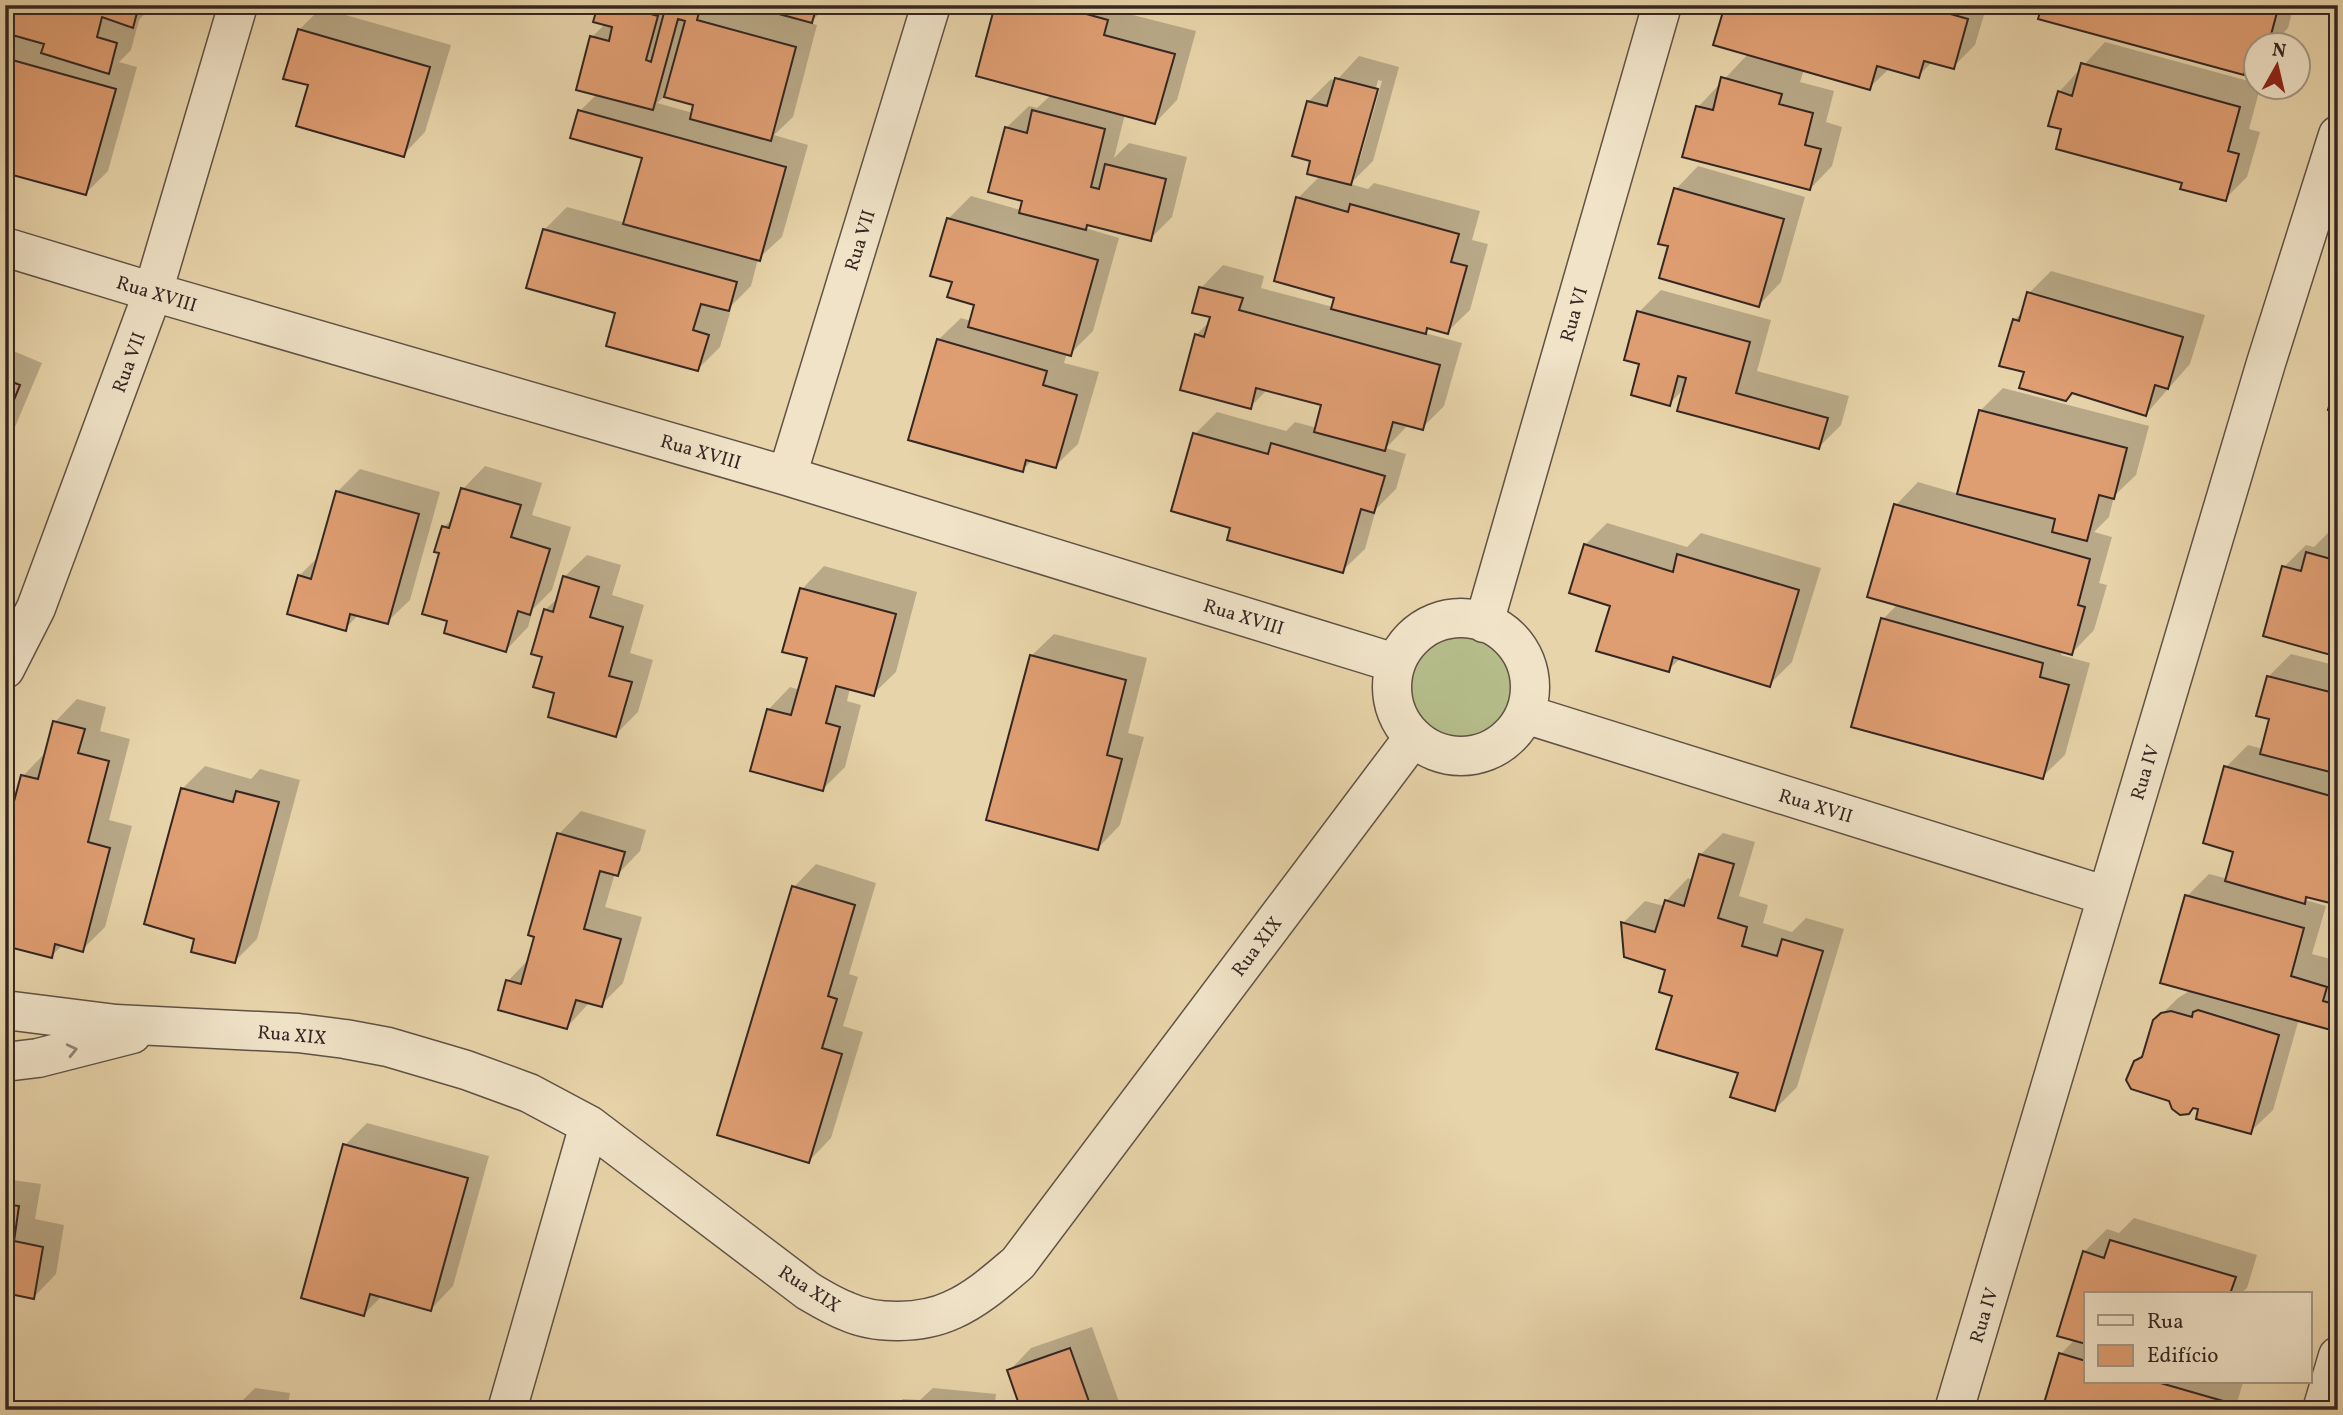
<svg xmlns="http://www.w3.org/2000/svg" width="2343" height="1415" font-family="Vollkorn,serif">
<style>
.green{fill:#b5bd8a;stroke:#747256;stroke-width:2}
.shadow{fill:#0003;fill-rule:evenodd}
.building{fill:#df9e72;stroke:#342723;stroke-width:2}
.lines{fill:none;stroke-linecap:round;stroke-linejoin:round}
.minor-casing{stroke:#615245;stroke-width:41}
.minor{stroke:#f0e3c8;stroke-width:38}
.oneway{stroke:#928576}
.labels{text-anchor:middle;stroke-width:7;stroke-linejoin:round;paint-order:stroke}
.street-label{font-size:19px;fill:#342723;stroke:#f0e3c8}
</style>
<rect width="100%" height="100%" fill="#e8d4aa"/>
<filter id="stains"><feTurbulence type="fractalNoise" baseFrequency=".00286" numOctaves="4"/><feColorMatrix values="0 0 0 0 .2 0 0 0 0 .09 0 0 0 0 .02 0 0 0 .5 -.17"/></filter>
<radialGradient id="worn" r=".72"><stop offset=".6" stop-color="#630" stop-opacity="0"/><stop offset="1" stop-color="#630" stop-opacity=".3"/></radialGradient>
<!-- green -->
<path class="green" d="M1403 688a58 58 0 1 1 116 0a58 58 0 1 1-116 0Z"/>
<!-- shadow -->
<path class="shadow" d="M 5,5 L 153,5 L 139,20 L 131,50 L 119,62 L 137,67 L 108,171 L 86,193 L 5,125 Z
M 599,5 L 828,5 L 810,23 L 817,25 L 793,117 L 774,135 L 808,145 L 782,237 L 758,259 L 751,286 L 726,311 L 730,313 L 720,347 L 698,369 L 617,312 L 529,287 L 545,229 L 567,207 L 626,223 L 644,156 L 580,111 L 597,94 L 592,37 L 606,23 ZM 665,96 L 696,103 L 693,113 L 657,103 Z
M 997,5 L 1127,5 L 1125,13 L 1196,31 L 1177,100 L 1155,123 L 1125,114 L 1114,158 L 1129,143 L 1187,157 L 1172,217 L 1150,239 L 1089,224 L 1085,228 L 1119,238 L 1093,331 L 1070,354 L 1067,353 L 1064,363 L 1099,372 L 1078,444 L 1055,466 L 1033,460 L 1022,470 L 938,340 L 961,318 L 971,321 L 976,304 L 954,281 L 948,219 L 971,196 L 1021,210 L 1024,200 L 1006,128 L 1029,106 L 1037,108 L 1051,95 Z
M 1727,5 L 1987,5 L 1975,45 L 1953,67 L 1933,61 L 1918,76 L 1890,68 L 1869,88 L 1804,70 L 1800,82 L 1834,91 L 1826,122 L 1842,127 L 1832,166 L 1810,189 L 1698,107 L 1748,54 Z
M 2044,5 L 2294,5 L 2288,28 L 2271,46 L 2256,46 L 2256,61 L 2244,73 Z
M 321,8 L 451,45 L 425,132 L 403,155 L 310,84 L 299,30 Z
M 2105,42 L 2256,83 L 2256,88 L 2260,88 L 2249,129 L 2260,132 L 2247,177 L 2225,199 L 2063,128 L 2059,92 Z
M 1359,56 L 1399,67 L 1373,161 L 1350,184 L 1368,189 L 1374,183 L 1480,211 L 1472,240 L 1488,244 L 1470,310 L 1447,332 L 1430,327 L 1425,333 L 1462,343 L 1444,406 L 1422,428 L 1408,425 L 1386,448 L 1406,454 L 1396,489 L 1376,509 L 1365,549 L 1342,571 L 1232,526 L 1195,434 L 1217,412 L 1286,431 L 1295,422 L 1317,428 L 1323,404 L 1268,389 L 1250,407 L 1196,335 L 1210,321 L 1212,316 L 1201,288 L 1223,265 L 1264,276 L 1261,288 L 1333,307 L 1336,296 L 1298,198 L 1321,175 L 1312,160 L 1308,102 L 1331,79 L 1336,81 ZM 1378,80 L 1382,81 L 1360,159 L 1357,159 Z
M 1698,166 L 1805,197 L 1781,282 L 1759,305 L 1676,189 Z
M 2051,271 L 2205,315 L 2190,364 L 2146,414 L 2026,371 L 2014,320 L 2024,311 L 2029,293 Z
M 1661,290 L 1771,320 L 1757,371 L 1849,396 L 1841,425 L 1819,447 L 1685,388 L 1669,404 L 1639,312 Z
M 6,348 L 42,363 L 12,434 L 5,441 Z
M 2003,388 L 2149,426 L 2136,475 L 2114,496 L 2109,517 L 2094,532 L 2112,537 L 2099,583 L 2107,585 L 2094,630 L 2072,653 L 2062,650 L 2061,655 L 2090,663 L 2065,755 L 2042,777 L 1883,619 L 1898,604 L 1896,505 L 1918,482 L 1959,494 L 1980,411 Z
M 485,466 L 542,483 L 532,515 L 571,527 L 552,590 L 533,609 L 528,627 L 506,650 L 449,620 L 441,552 L 444,527 L 454,517 L 463,489 Z
M 360,469 L 440,492 L 410,600 L 387,622 L 359,614 L 345,629 L 299,576 L 319,556 L 337,492 Z
M 1607,523 L 1687,547 L 1701,533 L 1821,568 L 1792,662 L 1769,685 L 1681,658 L 1668,670 L 1612,604 L 1585,545 Z
M 2330,531 L 2338,533 L 2338,655 L 2284,567 L 2306,545 L 2314,547 Z
M 587,555 L 621,565 L 612,595 L 644,605 L 630,653 L 653,660 L 638,712 L 615,735 L 557,692 L 544,655 L 545,610 L 559,597 L 564,577 Z
M 824,566 L 917,592 L 896,672 L 873,694 L 850,688 L 847,701 L 861,705 L 845,767 L 823,789 L 768,710 L 790,687 L 800,690 L 809,657 L 802,589 Z
M 1054,634 L 1147,658 L 1128,733 L 1144,737 L 1120,825 L 1098,848 L 1031,656 Z
M 2291,654 L 2338,666 L 2338,904 L 2310,896 L 2305,900 L 2326,906 L 2312,954 L 2338,961 L 2338,1020 L 2330,1028 L 2299,1019 L 2273,1110 L 2250,1132 L 2200,1107 L 2170,1099 L 2136,1062 L 2145,1052 L 2155,1021 L 2178,998 L 2191,990 L 2187,896 L 2209,874 L 2228,879 L 2236,850 L 2226,767 L 2248,745 L 2263,749 L 2271,717 L 2268,677 Z
M 77,699 L 106,707 L 100,731 L 130,739 L 109,820 L 132,826 L 105,927 L 82,950 L 63,945 L 51,956 L 5,944 L 5,832 L 9,829 L 23,776 L 45,753 L 55,722 Z
M 205,766 L 251,779 L 260,769 L 300,780 L 257,939 L 235,961 L 196,937 L 182,789 Z
M 581,811 L 646,830 L 640,851 L 618,874 L 615,873 L 605,907 L 642,917 L 623,983 L 601,1005 L 590,1002 L 567,1027 L 508,981 L 530,958 L 559,834 Z
M 1723,833 L 1755,842 L 1739,896 L 1768,905 L 1763,923 L 1792,932 L 1806,918 L 1844,929 L 1797,1087 L 1775,1109 L 1740,1072 L 1675,995 L 1667,969 L 1623,923 L 1645,901 L 1664,906 L 1666,901 L 1688,878 L 1693,880 L 1700,855 Z
M 816,864 L 876,883 L 849,974 L 858,977 L 843,1026 L 863,1032 L 831,1138 L 809,1161 L 794,887 Z
M 367,1123 L 489,1156 L 453,1286 L 431,1309 L 382,1296 L 364,1314 L 345,1145 Z
M 5,1179 L 41,1184 L 35,1219 L 64,1225 L 56,1274 L 34,1297 L 14,1293 L 5,1302 Z
M 2134,1218 L 2257,1255 L 2247,1288 L 2240,1294 L 2086,1294 L 2086,1382 L 2243,1382 L 2235,1410 L 2044,1410 L 2061,1354 L 2075,1339 L 2084,1252 L 2107,1229 L 2119,1233 Z
M 1092,1327 L 1122,1410 L 1023,1410 L 1009,1371 L 1031,1348 Z
M 255,1388 L 290,1393 L 287,1410 L 233,1410 Z
M 933,1388 L 996,1394 L 994,1410 L 892,1410 L 903,1399 L 920,1400 Z
M 302,1405 L 324,1408 L 323,1410 L 297,1410 Z"/>
<!-- building -->
<path class="building" d="M 5,5 L 139,5 L 133,28 L 102,17 L 97,37 L 117,43 L 109,74 L 41,53 L 44,44 L 5,33 Z
M 598,5 L 642,5 L 640,11 L 658,16 L 646,60 L 651,62 L 666,5 L 687,5 L 700,9 L 697,20 L 796,47 L 771,141 L 690,119 L 693,105 L 664,97 L 685,21 L 678,19 L 653,110 L 576,90 L 590,36 L 609,41 L 612,27 L 593,22 Z
M 746,5 L 817,5 L 812,23 Z
M 995,5 L 1054,5 L 1108,20 L 1104,35 L 1175,54 L 1155,124 L 976,76 Z
M 1725,5 L 1919,5 L 1968,19 L 1954,69 L 1924,61 L 1919,78 L 1877,66 L 1870,90 L 1713,45 Z
M 2042,5 L 2279,5 L 2268,46 L 2256,46 L 2256,49 L 2251,48 L 2244,75 L 2038,19 Z
M 298,29 L 430,67 L 404,157 L 296,126 L 308,85 L 283,79 Z
M 5,58 L 116,89 L 86,195 L 5,173 Z
M 2081,63 L 2240,107 L 2228,151 L 2239,154 L 2226,201 L 2180,189 L 2182,183 L 2056,149 L 2061,129 L 2048,126 L 2058,91 L 2072,96 Z
M 1721,77 L 1782,94 L 1779,104 L 1813,113 L 1805,145 L 1821,149 L 1810,190 L 1682,157 L 1696,106 L 1713,110 Z
M 1335,78 L 1378,89 L 1351,185 L 1307,174 L 1310,161 L 1292,156 L 1307,101 L 1327,106 Z
M 578,110 L 786,167 L 760,261 L 623,224 L 642,158 L 570,138 Z
M 1032,110 L 1105,129 L 1091,187 L 1099,189 L 1105,164 L 1166,179 L 1151,241 L 1087,225 L 1086,230 L 1019,213 L 1022,201 L 988,192 L 1005,127 L 1027,133 Z
M 1674,188 L 1784,219 L 1759,307 L 1659,278 L 1668,246 L 1658,244 Z
M 1296,197 L 1348,212 L 1350,204 L 1459,234 L 1451,262 L 1467,266 L 1448,334 L 1427,328 L 1426,334 L 1331,309 L 1334,298 L 1274,281 Z
M 947,218 L 1098,260 L 1071,356 L 968,327 L 974,305 L 947,297 L 952,282 L 930,276 Z
M 543,229 L 737,282 L 729,311 L 701,304 L 693,330 L 709,335 L 698,371 L 606,346 L 615,313 L 526,288 Z
M 1199,287 L 1243,298 L 1239,310 L 1440,365 L 1423,430 L 1393,422 L 1385,451 L 1314,432 L 1321,405 L 1256,388 L 1251,409 L 1180,390 L 1195,334 L 1204,337 L 1210,317 L 1192,313 Z
M 2027,292 L 2183,337 L 2168,389 L 2155,385 L 2146,416 L 2072,393 L 2066,401 L 2019,388 L 2024,372 L 1999,366 L 2013,319 L 2019,321 Z
M 1637,311 L 1750,342 L 1736,393 L 1828,418 L 1819,449 L 1677,411 L 1686,378 L 1678,376 L 1670,406 L 1631,395 L 1639,364 L 1624,360 Z
M 937,339 L 1047,371 L 1043,385 L 1077,395 L 1056,468 L 1026,460 L 1023,472 L 908,440 Z
M 2338,374 L 2338,413 L 2328,410 Z
M 5,379 L 20,385 L 5,422 Z
M 1979,410 L 2127,448 L 2114,499 L 2099,495 L 2087,541 L 2052,532 L 2055,519 L 1957,494 Z
M 1193,433 L 1268,454 L 1271,443 L 1385,476 L 1374,513 L 1361,509 L 1343,573 L 1227,540 L 1230,528 L 1171,511 Z
M 461,488 L 521,505 L 511,537 L 550,549 L 530,615 L 518,611 L 506,652 L 444,633 L 447,621 L 422,614 L 439,553 L 434,552 L 442,526 L 449,528 Z
M 336,491 L 419,514 L 388,624 L 350,614 L 346,631 L 287,614 L 298,575 L 311,579 Z
M 1894,504 L 2090,559 L 2078,605 L 2085,607 L 2072,655 L 1867,597 Z
M 1584,544 L 1673,572 L 1677,554 L 1799,590 L 1770,687 L 1673,657 L 1669,672 L 1596,651 L 1610,606 L 1569,593 Z
M 2306,552 L 2338,561 L 2334,574 L 2338,575 L 2338,657 L 2263,636 L 2282,566 L 2301,571 Z
M 563,576 L 599,587 L 590,617 L 623,627 L 609,676 L 632,682 L 616,737 L 548,717 L 554,693 L 533,687 L 542,657 L 531,654 L 544,609 L 553,612 Z
M 800,588 L 896,614 L 874,696 L 836,686 L 826,723 L 840,727 L 823,791 L 750,771 L 767,709 L 791,715 L 807,658 L 782,652 Z
M 1881,618 L 2043,663 L 2040,677 L 2069,685 L 2043,779 L 1851,727 Z
M 1030,655 L 1126,680 L 1107,755 L 1122,759 L 1098,850 L 986,820 Z
M 2267,676 L 2338,694 L 2338,774 L 2260,754 L 2269,719 L 2256,716 Z
M 53,721 L 85,729 L 78,753 L 109,761 L 88,842 L 110,848 L 83,952 L 55,944 L 52,958 L 5,946 L 5,835 L 21,775 L 38,779 Z
M 2224,766 L 2338,798 L 2338,905 L 2306,897 L 2305,904 L 2225,881 L 2233,852 L 2203,843 Z
M 181,788 L 233,802 L 236,791 L 279,802 L 235,963 L 191,952 L 194,939 L 144,924 Z
M 557,833 L 625,852 L 618,876 L 600,871 L 584,929 L 621,939 L 602,1007 L 576,1000 L 567,1029 L 498,1010 L 506,980 L 521,984 L 534,937 L 528,935 Z
M 1699,854 L 1734,864 L 1718,918 L 1747,927 L 1742,946 L 1777,956 L 1782,939 L 1823,951 L 1775,1111 L 1730,1097 L 1738,1073 L 1656,1049 L 1672,996 L 1659,992 L 1665,970 L 1624,957 L 1621,922 L 1655,932 L 1665,900 L 1684,906 Z
M 792,886 L 855,905 L 828,996 L 837,999 L 822,1048 L 842,1054 L 809,1163 L 717,1135 Z
M 2185,895 L 2304,928 L 2291,976 L 2327,987 L 2323,1001 L 2338,1005 L 2331,1030 L 2160,983 Z
M 2198,1010 L 2279,1035 L 2251,1134 L 2196,1119 L 2198,1109 L 2193,1108 L 2189,1114 L 2180,1115 L 2172,1109 L 2169,1101 L 2131,1089 L 2126,1080 L 2134,1061 L 2142,1057 L 2153,1020 L 2161,1013 L 2171,1011 L 2192,1017 L 2193,1012 Z
M 343,1144 L 468,1178 L 431,1311 L 370,1294 L 364,1316 L 301,1298 Z
M 5,1204 L 19,1206 L 14,1241 L 43,1247 L 34,1299 L 5,1293 Z
M 2110,1240 L 2236,1277 L 2230,1294 L 2086,1294 L 2086,1344 L 2057,1336 L 2083,1251 L 2104,1258 Z
M 1070,1348 L 1092,1410 L 1021,1410 L 1007,1370 Z
M 2059,1353 L 2086,1361 L 2086,1382 L 2157,1382 L 2223,1401 L 2220,1410 L 2042,1410 Z"/>
<g class="lines">
<defs>
<path id="minor" d="M 5,247 L 153,292 L 787,476 L 1395,663
M 787,476 L 931,5
M1392 687a69 69 0 1 1 138 0a69 69 0 1 1-138 0Z
M 1484,623 L 1662,5
M 5,669 L 36,608 L 153,292 L 238,5
M 1525,714 L 2107,896
M 5,1010 L 116,1024 L 298,1033 L 345,1039 L 388,1047 L 466,1070 L 529,1093 L 589,1125 L 808,1291 C 820,1298 833,1306 846,1311 C 876,1325 922,1324 952,1310 C 977,1299 998,1280 1018,1263 L 1413,738
M 5,1062 L 38,1058 L 132,1034
M 507,1410 L 589,1125
M 1954,1410 L 2266,363 L 2338,135
M 2322,1410 L 2338,1356"/>
</defs>
<!-- minor casing -->
<use href="#minor" class="minor-casing"/>
<!-- minor -->
<use href="#minor" class="minor"/>
</g>
<!-- one-way arrows -->
<defs><path id="oneway-chevron" d="M-2-3.5L2.5 0L-2 3.5" fill="none" stroke-width="1.6" stroke-linecap="round" stroke-linejoin="round" transform="scale(1.75)"/></defs>
<use class="oneway" href="#oneway-chevron" transform="translate(72 1050) rotate(-13)"/>
<g class="labels">
<!-- street labels -->
<g class="street-label">
<text transform="translate(859 240) rotate(-73)" y="7">Rua VII</text>
<text transform="translate(157 293) rotate(17)" y="7">Rua XVIII</text>
<text transform="translate(1573 314) rotate(-74)" y="7">Rua VI</text>
<text transform="translate(128 362) rotate(-70)" y="7">Rua VII</text>
<text transform="translate(701 451) rotate(16)" y="7">Rua XVIII</text>
<text transform="translate(1244 616) rotate(17)" y="7">Rua XVIII</text>
<text transform="translate(2144 772) rotate(-73)" y="7">Rua IV</text>
<text transform="translate(1816 805) rotate(17)" y="7">Rua XVII</text>
<text transform="translate(1256 946) rotate(-53)" y="7">Rua XIX</text>
<text transform="translate(292 1034) rotate(5)" y="7">Rua XIX</text>
<text transform="translate(810 1288) rotate(33)" y="7">Rua XIX</text>
<text transform="translate(1983 1315) rotate(-73)" y="7">Rua IV</text>
</g>
</g>
<!-- margin -->
<rect width="2343" height="1415" fill="none" stroke="#e8d4aa" stroke-width="28"/>
<rect x="7" y="7" width="2329" height="1401" fill="none" stroke="#342723" stroke-width="3.5"/>
<rect x="14" y="14" width="2315" height="1387" fill="none" stroke="#342723" stroke-width="2"/>
<!-- legend -->
<rect x="2084" y="1292" width="228" height="91" fill="#f0e3c8" stroke="#a59886" stroke-width="2"/>
<rect x="2098" y="1315" width="35" height="10" fill="#f0e3c8" stroke="#a59886" stroke-width="2"/>
<text x="2147" y="1328" font-size="21" fill="#342723">Rua</text>
<rect x="2098" y="1345" width="35" height="21" fill="#df9e72" stroke="#a59886" stroke-width="2"/>
<text x="2147" y="1362" font-size="21" fill="#342723">Edifício</text>
<!-- north arrow -->
<g transform="translate(2277 66) rotate(8)"><circle r="33" fill="#f0e3c8" stroke="#a59886" stroke-width="2"/>
<path d="M0-5L12 26L0 18L-12 26Z" fill="#8f2418"/>
<text y="-10" font-size="19" font-weight="bold" text-anchor="middle" fill="#342723">N</text>
</g>
<rect width="100%" height="100%" filter="url(#stains)"/>
<rect width="100%" height="100%" fill="url(#worn)"/>
</svg>
